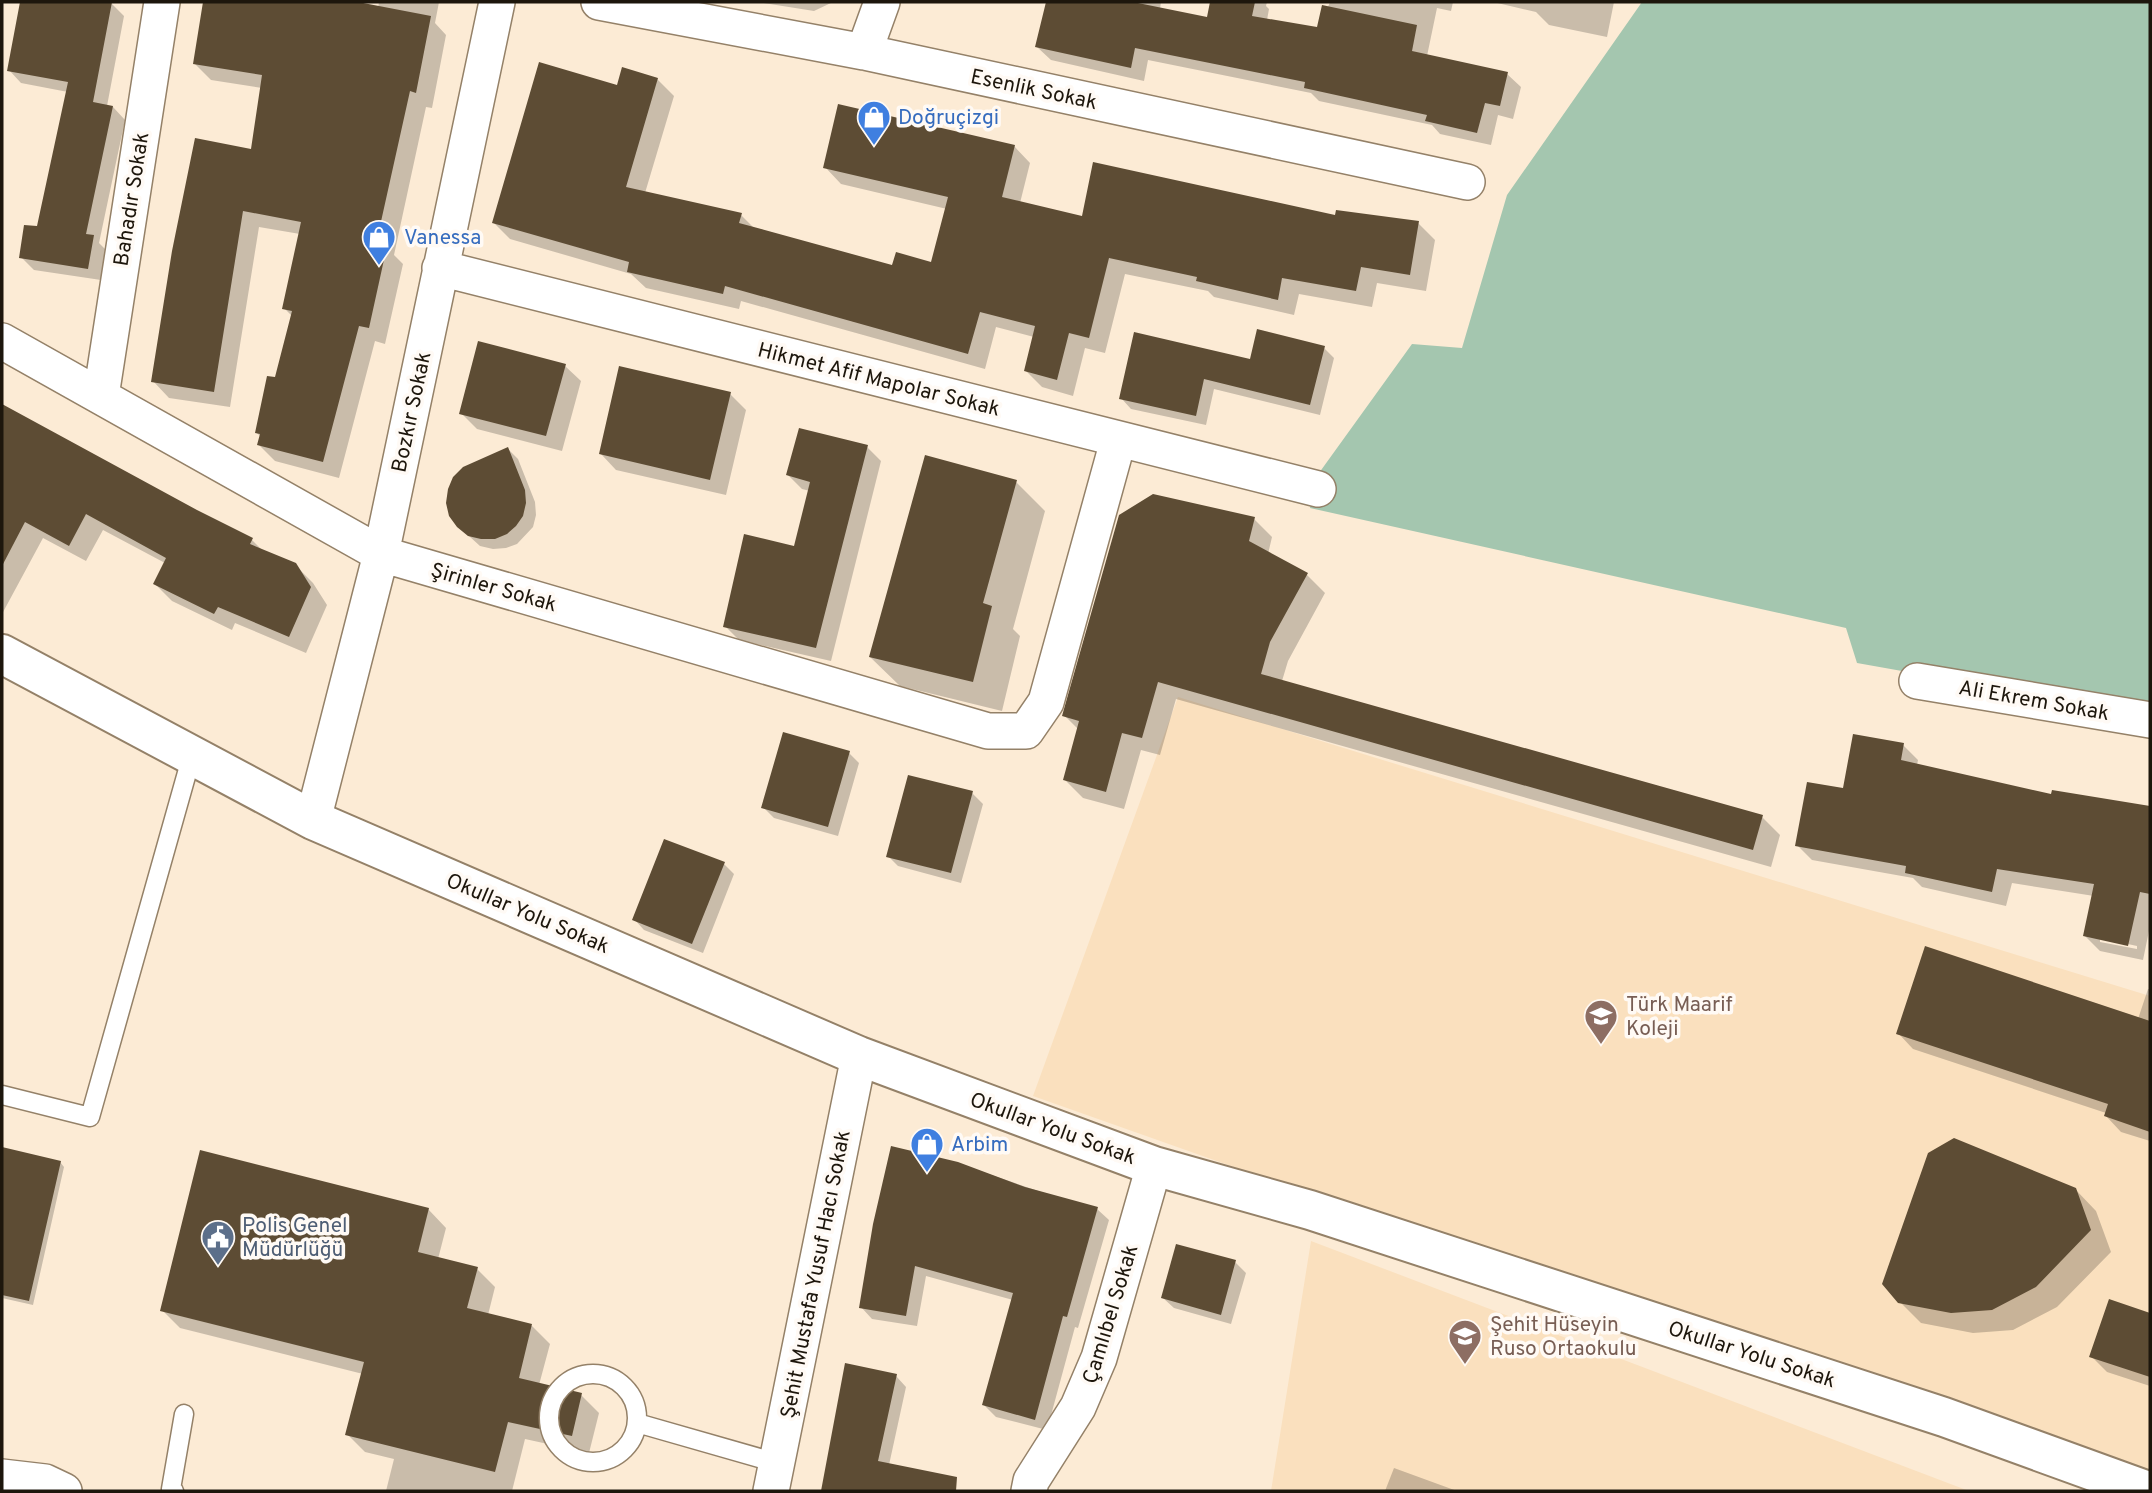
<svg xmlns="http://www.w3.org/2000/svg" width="2152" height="1493" font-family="Overpass,sans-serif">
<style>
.built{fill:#fae0be}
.green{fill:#a4c6af}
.shadow{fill:#0003;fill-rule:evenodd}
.building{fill:#5d4c34}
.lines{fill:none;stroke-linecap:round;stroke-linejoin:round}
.service-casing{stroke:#948168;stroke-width:21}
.minor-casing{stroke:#948168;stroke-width:38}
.tertiary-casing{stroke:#948168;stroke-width:42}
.service{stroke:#fff;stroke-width:18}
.minor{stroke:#fff;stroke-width:35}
.tertiary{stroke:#fff;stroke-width:38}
.labels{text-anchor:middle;stroke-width:7;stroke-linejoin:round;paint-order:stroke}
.street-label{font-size:21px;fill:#1d160c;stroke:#fffaf5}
.shop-label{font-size:21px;fill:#366cbe;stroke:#fffaf5;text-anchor:start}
.education-label{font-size:21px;fill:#785e54;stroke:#fffaf5;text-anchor:start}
.service-label{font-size:21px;fill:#4e5e75;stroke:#fffaf5;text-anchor:start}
</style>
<rect width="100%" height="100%" fill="#fcebd5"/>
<!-- built -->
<path class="built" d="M 1178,697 L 2150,996 L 2150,1491 L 1033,1096 Z
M 1311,1241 L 1969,1491 L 1271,1491 Z"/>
<!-- green -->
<path class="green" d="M 1642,2 L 2150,2 L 2150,715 L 1857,663 L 1846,628 L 1310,508 L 1319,473 L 1412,344 L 1462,348 L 1507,195 Z"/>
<!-- shadow -->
<path class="shadow" d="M 22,2 L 102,2 L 112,4 L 124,16 L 107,106 L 113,107 L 125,120 L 99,243 L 105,249 L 101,280 L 34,270 L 21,257 L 38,228 L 68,92 L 21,83 L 9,70 Z
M 205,2 L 349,2 L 378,8 L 379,2 L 439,2 L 435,23 L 446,35 L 432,108 L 426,107 L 394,255 L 403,264 L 385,344 L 375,341 L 339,478 L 275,461 L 259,445 L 261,437 L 256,432 L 276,379 L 293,317 L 284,308 L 300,234 L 259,227 L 230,407 L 169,398 L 153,381 L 253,151 L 262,88 L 211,80 L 195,64 Z
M 757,2 L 833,2 L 814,11 Z
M 1047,2 L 1161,2 L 1160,9 L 1208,19 L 1212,2 L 1267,2 L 1266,6 L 1269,9 L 1267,20 L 1319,29 L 1330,2 L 1453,2 L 1451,11 L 1437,8 L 1427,56 L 1507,74 L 1521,87 L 1513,119 L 1498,115 L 1491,145 L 1440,134 L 1432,125 L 1319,101 L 1311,93 L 1148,60 L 1144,81 L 1051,60 L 1037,47 Z
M 1493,2 L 1614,2 L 1607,37 L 1549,25 L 1536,12 Z
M 657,79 L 674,96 L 645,193 L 741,215 L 755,229 L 893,267 L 933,265 L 947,209 L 841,184 L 825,167 L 1014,146 L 1030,163 L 1020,203 L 1083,218 L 1336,217 L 1418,223 L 1435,240 L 1426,291 L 1377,283 L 1372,307 L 1299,294 L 1294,315 L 1214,297 L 1208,291 L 1125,274 L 1105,353 L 1085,348 L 1073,396 L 1042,387 L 1026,371 L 1034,337 L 996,327 L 985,369 L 741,301 L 739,309 L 646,288 L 631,274 L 510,239 L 494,223 L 618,87 Z
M 1324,348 L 1334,358 L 1320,415 L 1214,389 L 1206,425 L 1131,409 L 1121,398 L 1251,361 Z
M 565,366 L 581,381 L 562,451 L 477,429 L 461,413 Z
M 730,394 L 746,410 L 726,495 L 616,470 L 601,454 Z
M 2,406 L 196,512 L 252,540 L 264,552 L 295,565 L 313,583 L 327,605 L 306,653 L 235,623 L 232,630 L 172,601 L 155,584 L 165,563 L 103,530 L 86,561 L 43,538 L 2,614 Z
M 867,447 L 881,461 L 831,661 L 739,640 L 725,626 L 795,548 L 810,491 L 802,489 L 788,475 Z
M 508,449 L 518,459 L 535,502 L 536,515 L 533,527 L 517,544 L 506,548 L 493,549 L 480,546 L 458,526 Z
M 1016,482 L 1045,511 L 1013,629 L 1020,636 L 1002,711 L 900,686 L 870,657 Z
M 1254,519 L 1272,537 L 1268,554 L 1307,575 L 1325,593 L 1288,661 L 1282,681 L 1762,817 L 1780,835 L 1771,867 L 1176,699 L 1160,755 L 1141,750 L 1124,809 L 1083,798 L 1065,780 L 1079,730 L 1064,715 Z
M 1903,745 L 1918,760 L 1917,765 L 2053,796 L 2053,792 L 2150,808 L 2150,926 L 2143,960 L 2100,951 L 2085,936 L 2094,896 L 2012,883 L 2006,906 L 1922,887 L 1913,878 L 1812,860 L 1797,845 L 1844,790 ZM 2100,938 L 2137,946 L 2137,949 L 2100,942 Z
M 849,753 L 859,763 L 838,836 L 774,818 L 763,807 Z
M 972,793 L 983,804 L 961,883 L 898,866 L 888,856 Z
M 724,864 L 734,874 L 703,953 L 644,930 L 634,919 Z
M 2148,989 L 2150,989 L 2150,1141 L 2121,1132 L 2106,1116 L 2106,1113 L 1913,1049 L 1898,1033 L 2138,1019 Z
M 2,1149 L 60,1162 L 64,1167 L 33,1305 L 2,1298 Z
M 959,1164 L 1053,1196 L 1097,1209 L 1109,1220 L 1078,1328 L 1075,1327 L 1047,1430 L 996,1417 L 984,1405 L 1013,1300 L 926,1276 L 917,1326 L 872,1319 L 861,1307 Z
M 2075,1189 L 2096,1211 L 2111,1252 L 2057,1307 L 2013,1330 L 1973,1333 L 1921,1323 L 1899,1301 Z
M 428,1209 L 446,1228 L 438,1259 L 477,1269 L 495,1287 L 488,1315 L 532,1326 L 550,1344 L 539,1385 L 581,1395 L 599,1413 L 589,1453 L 525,1439 L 512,1491 L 386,1491 L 394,1459 L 365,1452 L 347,1434 L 363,1374 L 180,1328 L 162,1310 Z
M 1177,1246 L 1235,1262 L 1246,1273 L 1231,1324 L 1174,1308 L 1163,1298 Z
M 2110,1301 L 2150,1315 L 2150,1386 L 2107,1372 L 2091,1356 Z
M 896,1376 L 906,1387 L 889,1465 L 918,1480 L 916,1491 L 823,1491 L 841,1405 Z
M 1394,1468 L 1457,1491 L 1385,1491 Z"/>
<!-- building -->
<path class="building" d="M 20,2 L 112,2 L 93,102 L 113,106 L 86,234 L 94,235 L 88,269 L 19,258 L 24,225 L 37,226 L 68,82 L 7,71 Z
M 203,2 L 358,2 L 431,16 L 416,93 L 410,91 L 376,244 L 387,246 L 369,328 L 359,326 L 323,462 L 257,445 L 260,434 L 255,433 L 267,376 L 275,377 L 292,311 L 282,309 L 301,222 L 243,211 L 214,392 L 151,382 L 172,251 L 195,138 L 251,149 L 262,75 L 193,64 Z
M 1046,2 L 1133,2 L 1207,17 L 1210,2 L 1255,2 L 1252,16 L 1317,27 L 1322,5 L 1417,25 L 1412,51 L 1508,72 L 1500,106 L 1485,103 L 1477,133 L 1425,121 L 1427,115 L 1304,88 L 1305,82 L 1135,48 L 1131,68 L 1035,47 Z
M 539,62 L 617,85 L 622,67 L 658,78 L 626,187 L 742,213 L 739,223 L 892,265 L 896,252 L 931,262 L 948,197 L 823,168 L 838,104 L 1015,145 L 1002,197 L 1082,216 L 1093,162 L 1335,215 L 1336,210 L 1419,221 L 1410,275 L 1361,267 L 1356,291 L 1282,278 L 1278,300 L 1196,281 L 1197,277 L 1109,258 L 1089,338 L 1069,333 L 1057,380 L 1024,371 L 1035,326 L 980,312 L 968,354 L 725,286 L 723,294 L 627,272 L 629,262 L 492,223 Z
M 1257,329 L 1325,346 L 1310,405 L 1204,379 L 1196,416 L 1119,399 L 1134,332 L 1250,359 Z
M 478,341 L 566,364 L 546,436 L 459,414 Z
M 619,366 L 731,392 L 710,480 L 599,454 Z
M 2,404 L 197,510 L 253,538 L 250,544 L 296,563 L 311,587 L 289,637 L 218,607 L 214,614 L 153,584 L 166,558 L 86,514 L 69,546 L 25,522 L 2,566 Z
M 799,428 L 868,445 L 816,648 L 723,627 L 744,534 L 794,546 L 810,482 L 786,475 Z
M 508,447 L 525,490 L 526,503 L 523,516 L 516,526 L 507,534 L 495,539 L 481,539 L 468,536 L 457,527 L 449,516 L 446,503 L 448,489 L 453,477 L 463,467 Z
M 925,455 L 1017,480 L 983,603 L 992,606 L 973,682 L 869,657 Z
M 1153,494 L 1255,517 L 1249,541 L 1308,573 L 1270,642 L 1261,674 L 1763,815 L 1753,850 L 1158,682 L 1142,738 L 1122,733 L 1106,792 L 1063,780 L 1079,721 L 1062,716 L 1119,515 Z
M 783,732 L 850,751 L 828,827 L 761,808 Z
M 1853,734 L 1904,743 L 1901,760 L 2051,794 L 2052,790 L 2150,806 L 2150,894 L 2140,892 L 2128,946 L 2083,936 L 2094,884 L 1997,869 L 1992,892 L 1905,873 L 1906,866 L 1795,846 L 1807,782 L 1843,788 Z
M 908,775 L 973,791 L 951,873 L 886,857 Z
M 664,839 L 725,862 L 692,944 L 632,920 Z
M 1925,946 L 2150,1021 L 2150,1132 L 2104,1116 L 2108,1104 L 1896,1034 Z
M 1954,1138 L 2076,1188 L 2091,1230 L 2036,1287 L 1992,1310 L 1951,1313 L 1898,1303 L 1882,1284 L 1928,1153 Z
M 891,1146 L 958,1162 L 1025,1187 L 1098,1207 L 1067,1317 L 1063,1316 L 1035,1420 L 982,1405 L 1013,1293 L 915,1266 L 906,1316 L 859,1308 L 873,1224 Z
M 2,1147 L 61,1161 L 29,1301 L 2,1295 Z
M 200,1150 L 429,1208 L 418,1252 L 478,1267 L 467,1308 L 532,1324 L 519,1378 L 582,1393 L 572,1436 L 508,1422 L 495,1472 L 345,1435 L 364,1362 L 160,1311 Z
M 1176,1244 L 1236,1260 L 1221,1315 L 1161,1298 Z
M 2109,1299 L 2150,1313 L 2150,1377 L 2089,1357 Z
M 845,1363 L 897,1374 L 878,1461 L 957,1477 L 956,1491 L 821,1491 Z"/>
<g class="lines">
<defs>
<path id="service" d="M 2,1095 L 90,1117 L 192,755
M549 1418a44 44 0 1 1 88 0a44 44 0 1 1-88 0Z
M 637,1423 L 777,1463
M 174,1491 L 171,1489 L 184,1414"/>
<path id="minor" d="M 599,2 L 864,52 L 1467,182
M 864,52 L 882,2
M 440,268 C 733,341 1025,418 1318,489
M 2,341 L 381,554 L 988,731 L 1026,731 L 1046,702 L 1118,441
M 101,396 L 162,2
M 1917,681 L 2150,720
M 313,820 L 381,554 L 497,2
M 2,1477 L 45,1482 L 64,1491
M 771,1491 L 859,1056
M 1029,1491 L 1031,1481 L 1078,1407 L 1099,1358 L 1154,1166"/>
<path id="tertiary" d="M 2,654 L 313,820 L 859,1056 L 1154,1166 L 1310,1210 L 1944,1417 L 2148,1491"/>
</defs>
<!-- service casing -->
<use href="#service" class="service-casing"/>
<!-- minor casing -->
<use href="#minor" class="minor-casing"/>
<!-- tertiary casing -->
<use href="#tertiary" class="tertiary-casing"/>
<!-- service -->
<use href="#service" class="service"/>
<!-- minor -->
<use href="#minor" class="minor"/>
<!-- tertiary -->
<use href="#tertiary" class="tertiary"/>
</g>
<!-- icons -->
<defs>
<symbol id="shop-pin" viewBox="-11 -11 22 30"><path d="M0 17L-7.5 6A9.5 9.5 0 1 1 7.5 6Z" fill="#3f7fe0" stroke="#fffaf5"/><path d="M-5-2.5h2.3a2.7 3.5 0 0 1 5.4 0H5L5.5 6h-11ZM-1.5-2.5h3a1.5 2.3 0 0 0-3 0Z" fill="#fff"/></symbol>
<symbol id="school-pin" viewBox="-11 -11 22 30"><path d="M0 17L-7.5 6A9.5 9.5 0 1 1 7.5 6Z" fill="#8d6e63" stroke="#fffaf5"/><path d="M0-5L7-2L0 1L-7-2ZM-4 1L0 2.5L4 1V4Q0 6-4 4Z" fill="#fff"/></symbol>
<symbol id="civic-pin" viewBox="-11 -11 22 30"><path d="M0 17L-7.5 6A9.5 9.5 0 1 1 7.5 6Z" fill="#5c6f8a" stroke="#fffaf5"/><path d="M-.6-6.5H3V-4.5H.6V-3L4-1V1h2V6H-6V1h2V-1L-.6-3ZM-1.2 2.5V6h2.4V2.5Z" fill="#fff"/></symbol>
</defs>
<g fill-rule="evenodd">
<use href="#shop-pin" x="855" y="98" width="38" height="52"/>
<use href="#shop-pin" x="360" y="218" width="38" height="52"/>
<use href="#school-pin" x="1582" y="997" width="38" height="52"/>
<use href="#shop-pin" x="908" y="1125" width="38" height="52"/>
<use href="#civic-pin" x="199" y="1218" width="38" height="52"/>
<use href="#school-pin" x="1446" y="1317" width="38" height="52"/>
</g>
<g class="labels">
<!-- street labels -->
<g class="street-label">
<text transform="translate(1034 89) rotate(12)" y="7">Esenlik Sokak</text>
<text transform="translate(131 199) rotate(-81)" y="7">Bahadır Sokak</text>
<text transform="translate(879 379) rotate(14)" y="7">Hikmet Afif Mapolar Sokak</text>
<text transform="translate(411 412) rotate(-78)" y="7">Bozkır Sokak</text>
<text transform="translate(494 587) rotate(16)" y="7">Şirinler Sokak</text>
<text transform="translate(2034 700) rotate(10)" y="7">Ali Ekrem Sokak</text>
<text transform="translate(528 913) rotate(23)" y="7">Okullar Yolu Sokak</text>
<text transform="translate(1053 1128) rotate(20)" y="7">Okullar Yolu Sokak</text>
<text transform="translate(815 1274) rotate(-79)" y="7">Şehit Mustafa Yusuf Hacı Sokak</text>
<text transform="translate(1110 1314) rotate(-73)" y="7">Çamlıbel Sokak</text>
<text transform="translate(1752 1354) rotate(18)" y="7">Okullar Yolu Sokak</text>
</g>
<!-- shop labels -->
<g class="shop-label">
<text x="898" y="124">Doğruçizgi</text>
<text x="404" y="244">Vanessa</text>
<text x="951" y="1151">Arbim</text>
</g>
<!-- education labels -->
<g class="education-label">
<text x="1626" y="1011">Türk Maarif<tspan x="1626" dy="24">Koleji</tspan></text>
<text x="1490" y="1331">Şehit Hüseyin<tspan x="1490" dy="24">Ruso Ortaokulu</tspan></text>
</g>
<!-- service labels -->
<g class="service-label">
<text x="242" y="1232">Polis Genel<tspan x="242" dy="24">Müdürlüğü</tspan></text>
</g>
</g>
<!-- border -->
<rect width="2152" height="1493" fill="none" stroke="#1d160c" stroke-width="7"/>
</svg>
